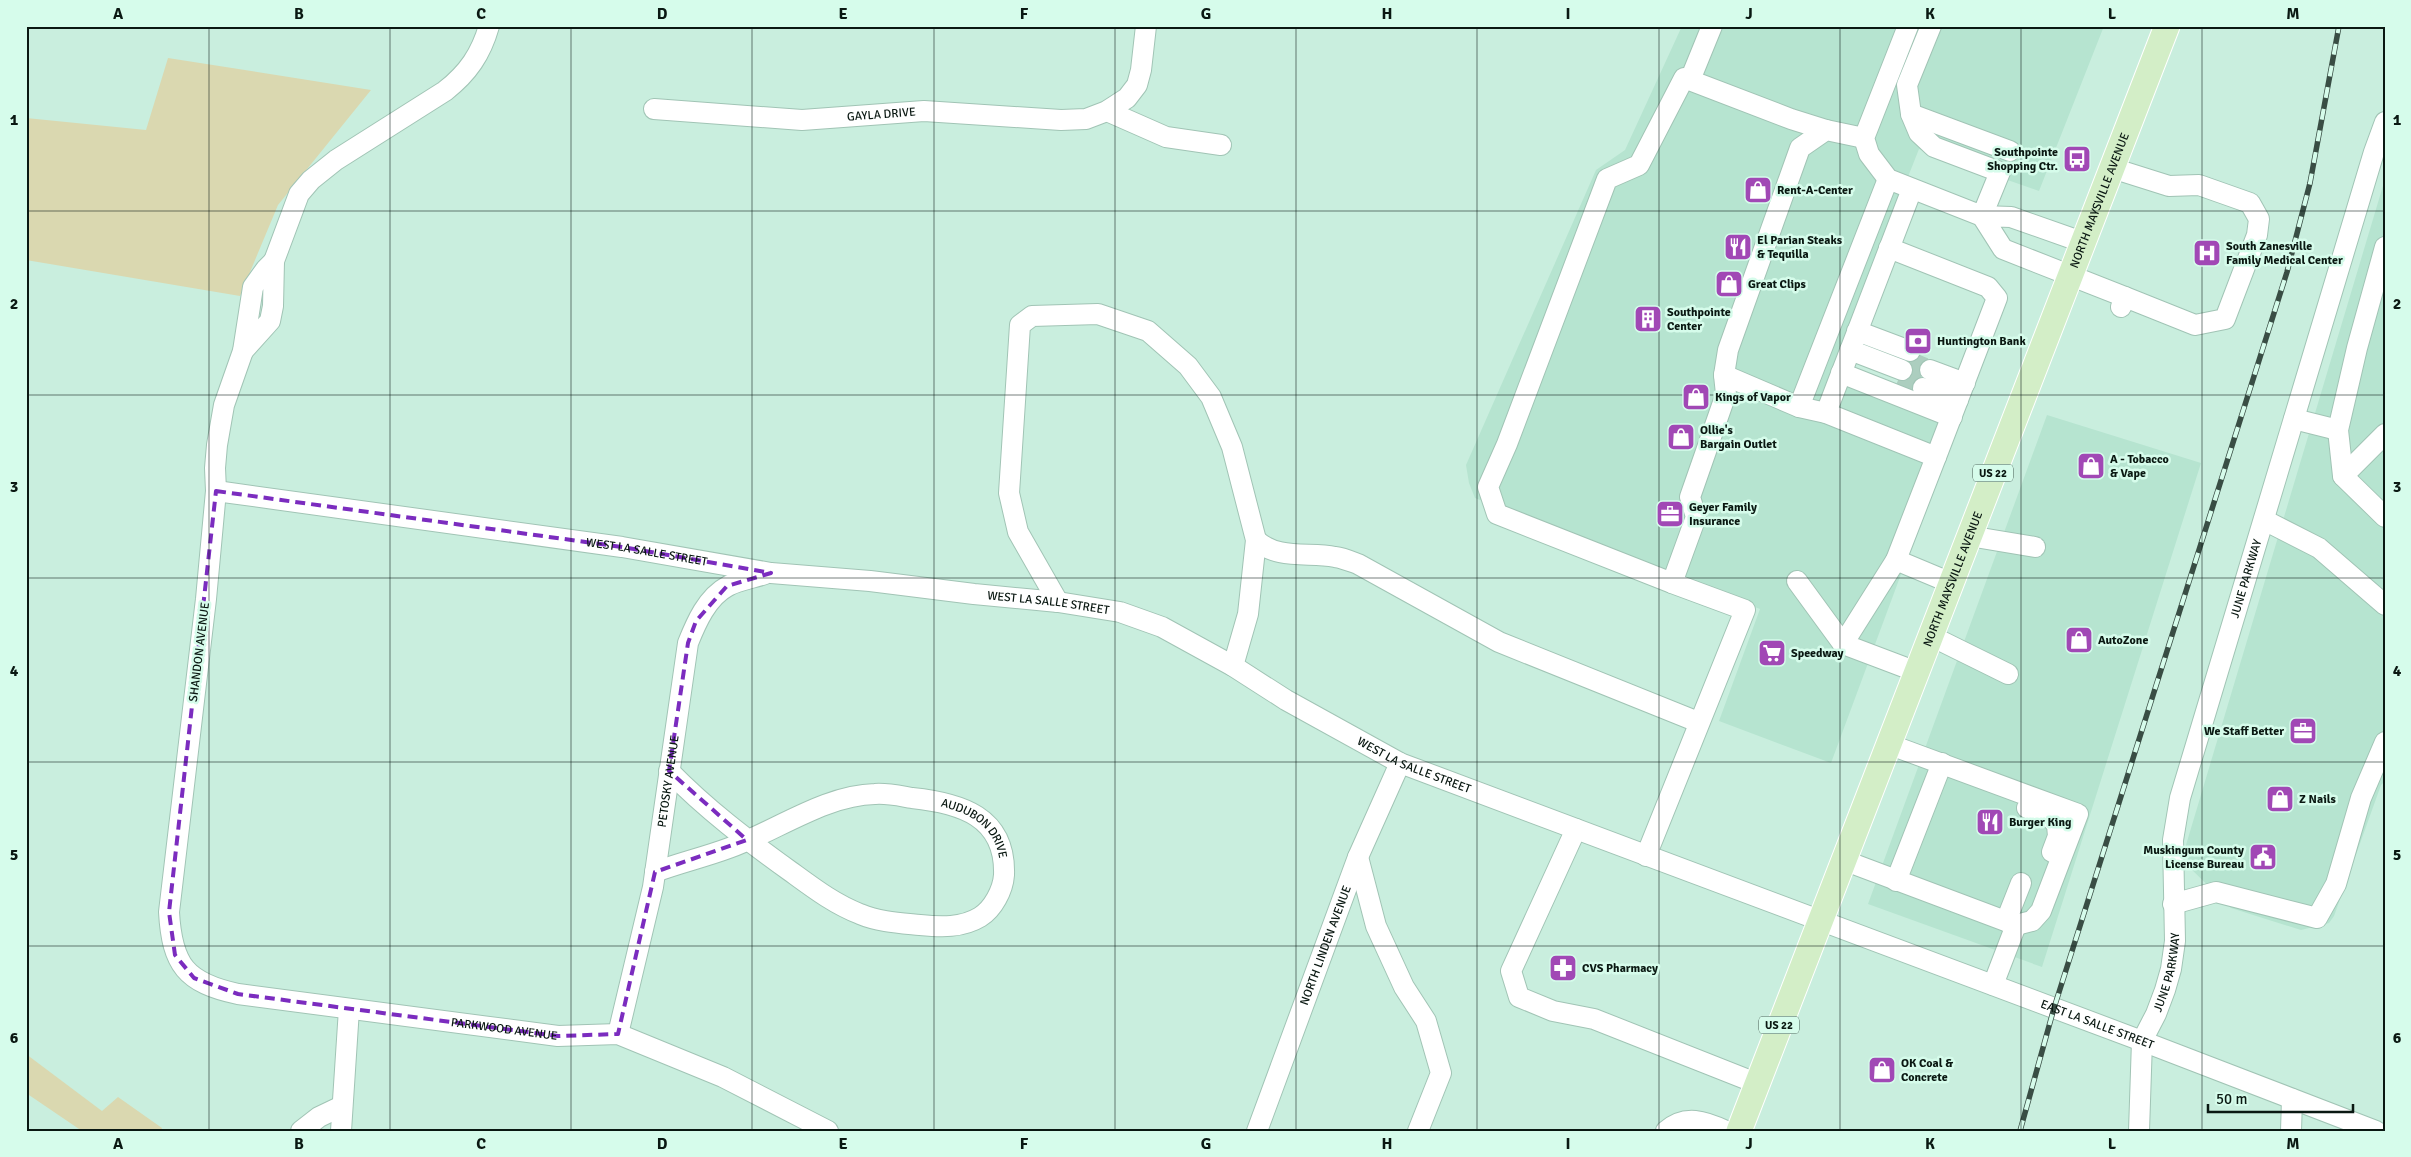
<svg xmlns="http://www.w3.org/2000/svg" width="2411" height="1157" font-family="Signika,sans-serif">
<style>
.built{fill:#b6e4d0}
.green{fill:#dad8b0}
.lines{fill:none;stroke-linecap:round;stroke-linejoin:round}
.minor-tunnel{stroke:#accebf;stroke-width:20;stroke-dasharray:20 10;stroke-linecap:butt}
.minor-casing{stroke:#a1c4b5;stroke-width:22}
.major-casing{stroke:#fff;stroke-width:27}
.minor{stroke:#fff;stroke-width:20}
.major{stroke:#d3eec7;stroke-width:25}
.rail-casing{stroke:#394d44;stroke-width:5.5}
.rail{stroke:#d6fceb;stroke-width:4;stroke-dasharray:11;stroke-linecap:butt}
.marked{fill:none;stroke:#7b2cbf;stroke-width:4;stroke-dasharray:10 6;stroke-linejoin:round}
.grid{fill:none;stroke:#0a1812;stroke-width:1;stroke-opacity:0.55}
.labels{text-anchor:middle;stroke-width:5;stroke-linejoin:round;paint-order:stroke}
.shield{fill:#d6fceb;stroke:#475c53;stroke-width:1}
.shield-label{font-size:11px;font-weight:bold;fill:#0a1812}
.street-label{font-size:12px;fill:#0a1812;stroke:#d6fceb}
.poi-label{font-size:12px;font-weight:bold;fill:#0a1812;stroke:#d6fceb;text-anchor:start}
.neatline{fill:none;stroke:#0a1812;stroke-width:2}
.grid-label{font-size:16px;text-anchor:middle;font-weight:bold;fill:#0a1812}
</style>
<rect width="100%" height="100%" fill="#c9eede"/>
<!-- built -->
<path class="built" d="M 1682,26 L 2104,26 L 2039,191 L 1919,149 L 1830,374 L 1956,426 L 1831,763 L 1719,721 L 1760,609 L 1475,498 L 1469,483 L 1466,465 L 1596,170 L 1625,150 Z
M 2385,179 L 2385,781 L 2381,785 L 2334,916 L 2329,923 L 2301,930 L 2231,908 L 2188,866 L 2186,845 Z
M 2047,415 L 2201,463 L 2042,967 L 1868,904 Z"/>
<!-- green -->
<path class="green" d="M 168,58 L 371,90 L 278,205 L 240,296 L 26,260 L 26,118 L 146,130 Z
M 26,1054 L 102,1111 L 118,1097 L 162,1128 L 161,1131 L 82,1131 L 26,1093 Z"/>
<g class="lines">
<!-- minor-tunnel -->
<path class="minor-tunnel" d="M 1906,360 L 1930,370
M 1899,378 L 1923,388"/>
<defs>
<g id="minor">
<path d="M 1908,26 L 1864,138 L 1869,154 L 1888,179 L 1982,216 L 2000,172 L 1934,147 L 1919,133 L 1911,114 L 1907,85 L 1931,26"/>
<path d="M 1690,80 L 1712,26"/>
<path id="s1" d="M 654,109 L 802,120 L 924,111 L 1061,120 L 1086,119 L 1107,111 L 1127,98 L 1137,85 L 1141,70 L 1146,26"/>
<path d="M 1107,111 L 1166,137 L 1221,145"/>
<path d="M 1911,114 L 2010,151"/>
<path d="M 2112,168 L 2169,186 L 2199,185 L 2250,203 L 2259,219 L 2257,235 L 2225,319 L 2195,325 L 2125,297"/>
<path d="M 2082,242 L 2011,217 L 1982,216 L 2003,249 L 2125,297 L 2121,307"/>
<path d="M 2385,247 L 2357,348 L 2338,430 L 2343,476 L 2385,517"/>
<path d="M 1889,248 L 1988,287 L 1997,298 L 1936,457"/>
<path id="s2" d="M 274,261 L 266,269 L 253,287 L 243,351 L 224,405 L 217,445 L 215,468 L 216,491 L 206,599 L 169,912 C 172,965 186,983 238,994 L 558,1036 L 618,1034 L 723,1077 L 828,1131"/>
<path d="M 1857,331 L 1910,351"/>
<path d="M 1850,350 L 1902,370"/>
<path d="M 243,351 L 270,321 L 273,306 L 274,261 L 299,194 L 311,180 L 336,160 L 445,91 C 468,73 481,54 489,26"/>
<path d="M 1930,370 L 1965,383"/>
<path d="M 1841,373 L 1952,417"/>
<path d="M 1724,375 L 1799,407 L 1826,413 L 1936,457 L 1896,560 L 1951,583"/>
<path d="M 1923,388 L 1958,400"/>
<path d="M 1799,407 L 1888,179"/>
<path d="M 1826,413 L 1912,189"/>
<path d="M 2294,419 L 2338,430"/>
<path d="M 2343,476 L 2385,434"/>
<path id="s3" d="M 216,491 L 622,547 L 771,573 L 870,581 L 974,594 L 1058,602 L 1120,612 L 1162,627 L 1233,666 L 1286,700 L 1400,763 L 2142,1041 L 2376,1131"/>
<path d="M 2264,520 L 2319,548 L 2385,605"/>
<path d="M 1969,536 L 2035,547"/>
<path d="M 1256,540 C 1277,560 1308,552 1335,557 C 1343,558 1350,561 1358,564 L 1499,642 L 1698,722"/>
<path d="M 1896,560 L 1843,644 L 1917,672"/>
<path d="M 1797,581 L 1843,644"/>
<path d="M 1672,583 L 1497,514 L 1488,487 L 1507,444 L 1607,179 L 1639,165 L 1684,78 L 1791,119 L 1826,130"/>
<path d="M 1058,602 L 1018,532 L 1009,493 L 1020,325 L 1032,316 L 1098,314 L 1148,331 L 1188,366 L 1211,397 L 1232,447 L 1256,540 L 1248,614 L 1233,666"/>
<path d="M 1931,636 L 2008,674"/>
<path d="M 2027,808 L 2050,817 L 2057,825 L 2058,836 L 2052,852"/>
<path d="M 1576,829 L 1511,971 L 1519,997 L 1553,1011 L 1594,1019 L 1756,1083"/>
<path d="M 1646,856 L 1745,610 L 1672,583 L 1696,517 L 1690,497 L 1726,394 L 1724,375 L 1728,350 L 1800,148 L 1826,130 L 1864,138"/>
<path d="M 1358,857 L 1376,926 L 1404,987 L 1426,1021 L 1441,1073 L 1418,1131"/>
<path d="M 1843,860 L 2016,925 L 2032,921 L 2041,911 L 2078,814 L 1888,744"/>
<path id="s4" d="M 655,872 C 679,863 705,857 729,848 C 776,831 825,795 875,794 C 887,793 900,796 912,798 C 960,803 1006,816 1004,875 C 1003,890 993,909 980,917 C 962,928 941,927 920,925 C 900,923 879,922 860,914 C 834,904 812,887 790,871 C 747,840 706,809 669,771"/>
<path d="M 1896,881 L 1942,763"/>
<path d="M 2173,904 L 2216,892 L 2317,918 L 2336,884 L 2361,798 L 2385,742"/>
<path d="M 2006,921 L 2021,883"/>
<path d="M 1993,985 L 2016,925"/>
<path id="s5" d="M 618,1034 L 653,887 L 688,643 C 696,623 707,597 728,586 C 738,580 754,578 765,574"/>
<path d="M 301,1131 L 319,1117 L 342,1106"/>
<path d="M 341,1131 L 349,1009"/>
<path id="s6" d="M 1257,1131 L 1358,857 L 1400,763"/>
<path d="M 1666,1131 C 1685,1114 1705,1121 1726,1131"/>
<path id="s7" d="M 2139,1131 L 2142,1041 L 2156,1014 L 2165,990 L 2171,969 L 2175,941 L 2173,840 L 2180,798 L 2374,152 L 2385,122"/>
<path d="M 2291,1131 L 2292,1099"/>
</g>
<g id="major">
<path id="s8" d="M 1739,1131 L 2167,26"/>
</g>
</defs>
<!-- minor casing -->
<use href="#minor" class="minor-casing"/>
<!-- major casing -->
<use href="#major" class="major-casing"/>
<!-- minor -->
<use href="#minor" class="minor"/>
<!-- major -->
<use href="#major" class="major"/>
<defs>
<path id="rail" d="M 2020,1131 L 2054,1008 L 2287,272 L 2310,183 L 2339,26"/>
</defs>
<!-- rail casing -->
<use href="#rail" class="rail-casing"/>
<!-- rail -->
<use href="#rail" class="rail"/>
</g>
<!-- marked area -->
<path class="marked" d="M 216,491 L 622,547 L 771,573 L 727,586 L 696,621 L 688,643 L 669,771 L 747,840 L 655,872 L 618,1034 L 558,1036 L 238,994 L 194,978 L 175,955 L 169,912 Z"/>
<!-- grid -->
<path class="grid" d="M 209,26 L 209,1131M 390,26 L 390,1131M 571,26 L 571,1131M 752,26 L 752,1131M 934,26 L 934,1131M 1115,26 L 1115,1131M 1296,26 L 1296,1131M 1477,26 L 1477,1131M 1659,26 L 1659,1131M 1840,26 L 1840,1131M 2021,26 L 2021,1131M 2202,26 L 2202,1131M 26,211 L 2385,211M 26,395 L 2385,395M 26,578 L 2385,578M 26,762 L 2385,762M 26,946 L 2385,946"/>
<!-- icons -->
<defs>
<symbol id="bus-square" viewBox="-11 -11 22 22"><rect x="-9" y="-9" width="18" height="18" rx="4" fill="#a148b5" stroke="#d6fceb"/><path d="M-5-6H5V4H4V6H2V4H-2V6H-4V4H-5ZM-3.5-4V0h7V-4ZM-3.5 1.2v1.5H-2V1.2ZM2 1.2v1.5H3.5V1.2Z" fill="#fff"/></symbol>
<symbol id="shop-square" viewBox="-11 -11 22 22"><rect x="-9" y="-9" width="18" height="18" rx="4" fill="#a148b5" stroke="#d6fceb"/><path d="M-5-2.5h2.3a2.7 3.5 0 0 1 5.4 0H5L5.5 6h-11ZM-1.5-2.5h3a1.5 2.3 0 0 0-3 0Z" fill="#fff"/></symbol>
<symbol id="restaurant-square" viewBox="-11 -11 22 22"><rect x="-9" y="-9" width="18" height="18" rx="4" fill="#a148b5" stroke="#d6fceb"/><path d="M-5-6h1v4h1v-4h1v4h1v-4h1v5L-1.5 .5V6h-2V.5L-5-1ZM5-6V6H3V1.5H1.5Q1.5-4 5-6Z" fill="#fff"/></symbol>
<symbol id="hospital-square" viewBox="-11 -11 22 22"><rect x="-9" y="-9" width="18" height="18" rx="4" fill="#a148b5" stroke="#d6fceb"/><path d="M-5-5h3v3.5h4V-5h3V5h-3V1.5h-4V5h-3Z" fill="#fff"/></symbol>
<symbol id="building-square" viewBox="-11 -11 22 22"><rect x="-9" y="-9" width="18" height="18" rx="4" fill="#a148b5" stroke="#d6fceb"/><path d="M-4-6H4V6H1V3H-1V6H-4ZM-2.5-4.3h1.7v1.8h-1.7ZM.8-4.3h1.7v1.8H.8ZM-2.5-1h1.7V.8h-1.7ZM.8-1h1.7V.8H.8Z" fill="#fff"/></symbol>
<symbol id="bank-square" viewBox="-11 -11 22 22"><rect x="-9" y="-9" width="18" height="18" rx="4" fill="#a148b5" stroke="#d6fceb"/><path d="M-6-4H6V4H-6ZM0-2.3a2.3 2.3 0 1 0 0 4.6a2.3 2.3 0 1 0 0-4.6Z" fill="#fff"/></symbol>
<symbol id="office-square" viewBox="-11 -11 22 22"><rect x="-9" y="-9" width="18" height="18" rx="4" fill="#a148b5" stroke="#d6fceb"/><path d="M-6-3h4V-5.5h4V-3h4V5H-6ZM-1-4.5V-3h2v-1.5ZM-6 0V1H6V0Z" fill="#fff"/></symbol>
<symbol id="supermarket-square" viewBox="-11 -11 22 22"><rect x="-9" y="-9" width="18" height="18" rx="4" fill="#a148b5" stroke="#d6fceb"/><path d="M-6-5.5h2.5l.6 2H6L4.5 2H-2.5L-4.4-4H-6ZM-1.5 3.2a1.3 1.3 0 1 0 .1 0ZM3 3.2a1.3 1.3 0 1 0 .1 0Z" fill="#fff"/></symbol>
<symbol id="civic-square" viewBox="-11 -11 22 22"><rect x="-9" y="-9" width="18" height="18" rx="4" fill="#a148b5" stroke="#d6fceb"/><path d="M-.6-6.5H3V-4.5H.6V-3L4-1V1h2V6H-6V1h2V-1L-.6-3ZM-1.2 2.5V6h2.4V2.5Z" fill="#fff"/></symbol>
<symbol id="pharmacy-square" viewBox="-11 -11 22 22"><rect x="-9" y="-9" width="18" height="18" rx="4" fill="#a148b5" stroke="#d6fceb"/><path d="M-2-6h4v4h4v4h-4v4h-4v-4h-4v-4h4Z" fill="#fff"/></symbol>
</defs>
<g fill-rule="evenodd">
<use href="#bus-square" x="2061" y="143" width="32" height="32"/>
<use href="#shop-square" x="1742" y="174" width="32" height="32"/>
<use href="#restaurant-square" x="1722" y="231" width="32" height="32"/>
<use href="#hospital-square" x="2191" y="237" width="32" height="32"/>
<use href="#shop-square" x="1713" y="268" width="32" height="32"/>
<use href="#building-square" x="1632" y="303" width="32" height="32"/>
<use href="#bank-square" x="1902" y="325" width="32" height="32"/>
<use href="#shop-square" x="1680" y="381" width="32" height="32"/>
<use href="#shop-square" x="1665" y="421" width="32" height="32"/>
<use href="#shop-square" x="2075" y="450" width="32" height="32"/>
<use href="#office-square" x="1654" y="498" width="32" height="32"/>
<use href="#shop-square" x="2063" y="624" width="32" height="32"/>
<use href="#supermarket-square" x="1756" y="637" width="32" height="32"/>
<use href="#office-square" x="2287" y="715" width="32" height="32"/>
<use href="#shop-square" x="2264" y="783" width="32" height="32"/>
<use href="#restaurant-square" x="1974" y="806" width="32" height="32"/>
<use href="#civic-square" x="2247" y="841" width="32" height="32"/>
<use href="#pharmacy-square" x="1547" y="952" width="32" height="32"/>
<use href="#shop-square" x="1866" y="1054" width="32" height="32"/>
</g>
<g class="labels">
<!-- shield labels -->
<g class="shield">
<rect x="1973" y="464.5" width="40" height="17" rx="4"/>
<rect x="1759" y="1016.5" width="40" height="17" rx="4"/>
</g>
<g class="shield-label">
<text x="1993" y="477">US 22</text>
<text x="1779" y="1029">US 22</text>
</g>
<!-- street labels -->
<g class="street-label">
<text dy="4" stroke="none"><textPath href="#s1" startOffset="228">GAYLA DRIVE</textPath></text>
<text dy="4" stroke="none"><textPath href="#s8" startOffset="998">NORTH MAYSVILLE AVENUE</textPath></text>
<text dy="4" stroke="none"><textPath href="#s3" startOffset="435">WEST LA SALLE STREET</textPath></text>
<text dy="4" stroke="none"><textPath href="#s8" startOffset="592">NORTH MAYSVILLE AVENUE</textPath></text>
<text dy="4" stroke="none"><textPath href="#s7" startOffset="569">JUNE PARKWAY</textPath></text>
<text dy="4" stroke="none"><textPath href="#s3" startOffset="840">WEST LA SALLE STREET</textPath></text>
<text transform="translate(199 652) rotate(-83)" y="4">SHANDON AVENUE</text>
<text dy="4" stroke="none"><textPath href="#s3" startOffset="1245">WEST LA SALLE STREET</textPath></text>
<text dy="4" stroke="none"><textPath href="#s5" startOffset="258">PETOSKY AVENUE</textPath></text>
<text dy="4" stroke="none"><textPath href="#s4" startOffset="346">AUDUBON DRIVE</textPath></text>
<text dy="4" stroke="none"><textPath href="#s6" startOffset="198">NORTH LINDEN AVENUE</textPath></text>
<text dy="4" stroke="none"><textPath href="#s7" startOffset="164">JUNE PARKWAY</textPath></text>
<text dy="4" stroke="none"><textPath href="#s3" startOffset="1976">EAST LA SALLE STREET</textPath></text>
<text dy="4" stroke="none"><textPath href="#s2" startOffset="1054">PARKWOOD AVENUE</textPath></text>
</g>
<!-- poi labels -->
<g class="poi-label">
<text x="2058" y="156" text-anchor="end">Southpointe<tspan x="2058" dy="14">Shopping Ctr.</tspan></text>
<text x="1777" y="194">Rent-A-Center</text>
<text x="1757" y="244">El Parian Steaks<tspan x="1757" dy="14">&amp; Tequilla</tspan></text>
<text x="2226" y="250">South Zanesville<tspan x="2226" dy="14">Family Medical Center</tspan></text>
<text x="1748" y="288">Great Clips</text>
<text x="1667" y="316">Southpointe<tspan x="1667" dy="14">Center</tspan></text>
<text x="1937" y="345">Huntington Bank</text>
<text x="1715" y="401">Kings of Vapor</text>
<text x="1700" y="434">Ollie's<tspan x="1700" dy="14">Bargain Outlet</tspan></text>
<text x="2110" y="463">A - Tobacco<tspan x="2110" dy="14">&amp; Vape</tspan></text>
<text x="1689" y="511">Geyer Family<tspan x="1689" dy="14">Insurance</tspan></text>
<text x="2098" y="644">AutoZone</text>
<text x="1791" y="657">Speedway</text>
<text x="2284" y="735" text-anchor="end">We Staff Better</text>
<text x="2299" y="803">Z Nails</text>
<text x="2009" y="826">Burger King</text>
<text x="2244" y="854" text-anchor="end">Muskingum County<tspan x="2244" dy="14">License Bureau</tspan></text>
<text x="1582" y="972">CVS Pharmacy</text>
<text x="1901" y="1067">OK Coal &amp;<tspan x="1901" dy="14">Concrete</tspan></text>
</g>
</g>
<!-- border -->
<rect width="2411" height="1157" fill="none" stroke="#d6fceb" stroke-width="55"/>
<!-- scale -->
<path d="M2208 1104v8h145v-8" fill="none" stroke="#0a1812" stroke-width="2.5"/>
<text x="2216" y="1104" font-size="15" fill="#0a1812" stroke="#d6fceb" stroke-width="4" paint-order="stroke">50 m</text>
<rect x="28" y="28" width="2356" height="1102" class="neatline"/>
<g class="grid-label">
<text x="118" y="19">A</text>
<text x="299" y="19">B</text>
<text x="481" y="19">C</text>
<text x="662" y="19">D</text>
<text x="843" y="19">E</text>
<text x="1024" y="19">F</text>
<text x="1206" y="19">G</text>
<text x="1387" y="19">H</text>
<text x="1568" y="19">I</text>
<text x="1749" y="19">J</text>
<text x="1930" y="19">K</text>
<text x="2112" y="19">L</text>
<text x="2293" y="19">M</text>
<text x="14" y="125">1</text>
<text x="2397" y="125">1</text>
<text x="14" y="309">2</text>
<text x="2397" y="309">2</text>
<text x="14" y="492">3</text>
<text x="2397" y="492">3</text>
<text x="14" y="676">4</text>
<text x="2397" y="676">4</text>
<text x="14" y="860">5</text>
<text x="2397" y="860">5</text>
<text x="14" y="1043">6</text>
<text x="2397" y="1043">6</text>
<text x="118" y="1149">A</text>
<text x="299" y="1149">B</text>
<text x="481" y="1149">C</text>
<text x="662" y="1149">D</text>
<text x="843" y="1149">E</text>
<text x="1024" y="1149">F</text>
<text x="1206" y="1149">G</text>
<text x="1387" y="1149">H</text>
<text x="1568" y="1149">I</text>
<text x="1749" y="1149">J</text>
<text x="1930" y="1149">K</text>
<text x="2112" y="1149">L</text>
<text x="2293" y="1149">M</text>
</g>
</svg>
